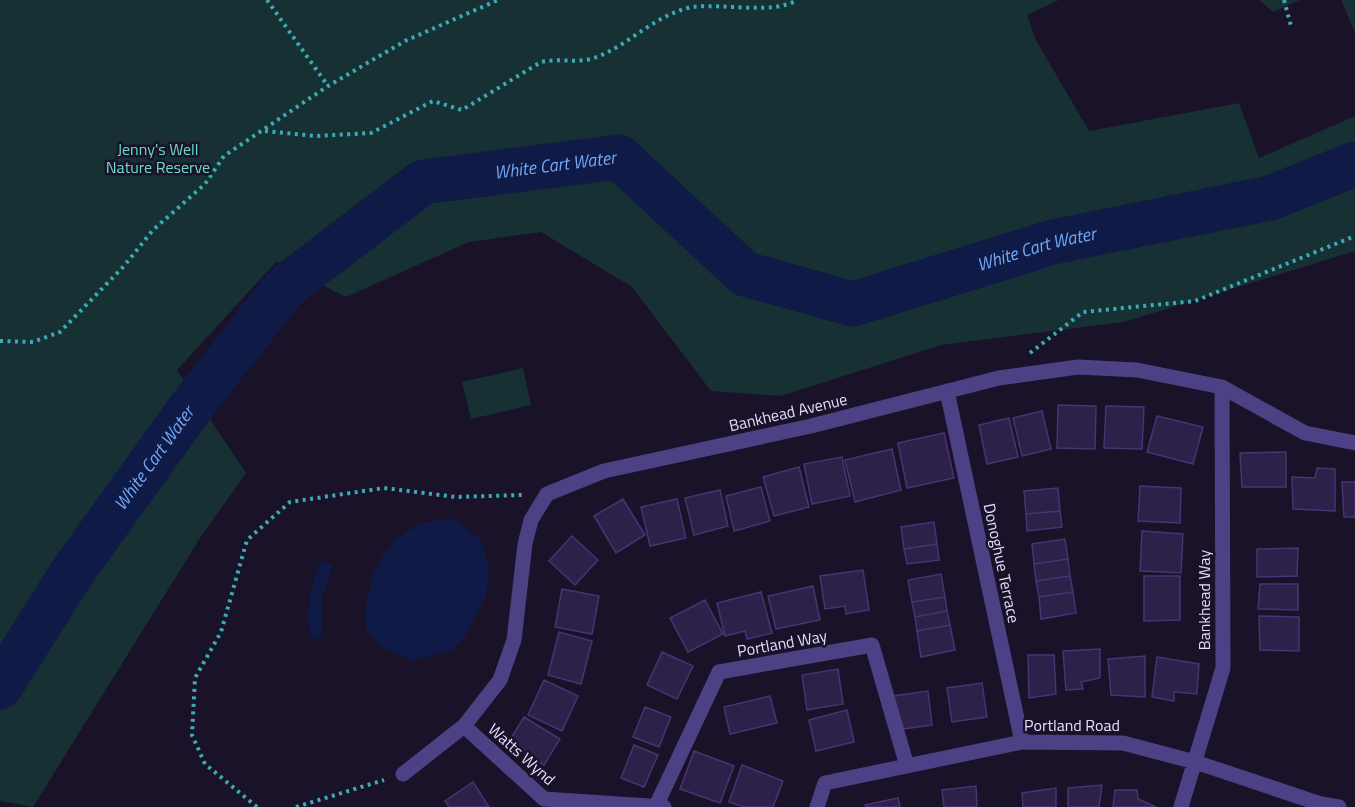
<svg xmlns="http://www.w3.org/2000/svg" width="1355" height="807" font-family="'Titillium Web',sans-serif">
<style>
.green{fill:#163033}
.water{fill:#0f1b46}
.lines{fill:none;stroke-linecap:round;stroke-linejoin:round}
.stream{stroke:#0f1b46;stroke-width:8}
.river{stroke:#0f1b46;stroke-width:45}
.building{fill:#2d2049;stroke:#483373;stroke-width:1.5}
.path{stroke:#39acb5;stroke-width:4;stroke-dasharray:3 4.5;stroke-linecap:butt}
.minor{stroke:#4c4185;stroke-width:15}
.labels{text-anchor:middle;stroke-width:5;stroke-linejoin:round;paint-order:stroke}
.park-label{font-size:16px;fill:#6cdacd;stroke:#191229}
.street-label{font-size:16px;fill:#e5ddfd;stroke:#191229}
.water-label{font-size:18px;font-style:italic;fill:#71a7f6;stroke:#191229}
</style>
<rect width="100%" height="100%" fill="#191229"/>
<!-- green -->
<path class="green" d="M 0,0 L 1059,0 L 1027,15 L 1036,40 L 1089,131 L 1239,103 L 1259,158 L 1355,116 L 1355,251 L 1124,322 L 941,345 L 781,396 L 711,391 L 632,287 L 541,232 L 469,242 L 346,297 L 276,262 L 177,370 L 246,473 L 200,538 L 33,807 L 0,801 Z
M 1259,0 L 1300,0 L 1273,12 Z
M 1341,0 L 1355,0 L 1355,32 Z
M 523,368 L 531,405 L 471,419 L 462,382 Z"/>
<!-- water -->
<path class="water" d="M 453,519 L 481,540 L 489,568 L 486,596 L 464,638 L 453,650 L 413,661 L 383,648 L 365,629 C 366,585 377,544 421,524 C 430,520 443,520 453,519 Z
M 321,561 L 333,566 L 321,600 L 321,636 L 312,640 C 304,610 310,589 321,561 Z"/>
<g class="lines">
<!-- stream -->
<path class="stream" d="M 0,681 L 3,683"/>
<!-- river -->
<path class="river" id="s1" d="M 0,687 L 71,574 L 191,407 L 285,287 L 423,182 L 619,157 L 745,274 L 853,304 L 1053,242 L 1270,198 L 1355,164"/>
</g>
<!-- building -->
<path class="building" d="M 1058,405 L 1096,406 L 1095,449 L 1057,448 Z
M 1106,406 L 1144,407 L 1142,449 L 1104,448 Z
M 1042,411 L 1051,449 L 1022,456 L 1013,418 Z
M 1157,416 L 1203,427 L 1193,464 L 1147,452 Z
M 1009,418 L 1018,457 L 987,464 L 979,425 Z
M 944,433 L 954,478 L 907,488 L 898,443 Z
M 892,449 L 901,490 L 855,502 L 845,460 Z
M 1286,452 L 1286,487 L 1242,487 L 1240,453 Z
M 842,457 L 850,496 L 812,504 L 804,464 Z
M 799,467 L 809,507 L 774,516 L 763,477 Z
M 1317,468 L 1335,469 L 1335,511 L 1293,509 L 1292,477 L 1315,478 Z
M 1342,482 L 1355,482 L 1355,517 L 1344,517 Z
M 1140,486 L 1181,488 L 1180,523 L 1138,521 Z
M 761,487 L 770,521 L 734,531 L 726,496 Z
M 1058,488 L 1060,511 L 1026,514 L 1024,491 Z
M 720,490 L 728,526 L 694,535 L 685,498 Z
M 623,499 L 645,535 L 616,553 L 594,516 Z
M 677,499 L 686,538 L 650,546 L 641,507 Z
M 1060,511 L 1062,527 L 1027,531 L 1026,514 Z
M 934,522 L 937,544 L 904,549 L 901,527 Z
M 1142,531 L 1183,534 L 1181,573 L 1140,571 Z
M 572,536 L 598,560 L 575,585 L 549,561 Z
M 1065,539 L 1068,559 L 1034,564 L 1032,544 Z
M 937,544 L 939,560 L 907,564 L 904,549 Z
M 1298,548 L 1297,576 L 1257,577 L 1257,549 Z
M 1068,559 L 1070,576 L 1036,581 L 1034,564 Z
M 863,570 L 869,610 L 846,614 L 845,606 L 825,609 L 820,576 Z
M 941,574 L 945,597 L 912,602 L 908,580 Z
M 1070,576 L 1073,592 L 1039,597 L 1036,581 Z
M 1144,576 L 1180,576 L 1180,620 L 1144,621 Z
M 1260,584 L 1298,584 L 1298,610 L 1258,609 Z
M 813,586 L 820,620 L 776,629 L 768,596 Z
M 562,589 L 599,596 L 592,634 L 555,627 Z
M 761,592 L 772,633 L 747,639 L 745,631 L 725,636 L 717,603 Z
M 1073,592 L 1076,613 L 1041,619 L 1039,597 Z
M 945,597 L 947,611 L 915,617 L 912,602 Z
M 705,600 L 723,634 L 688,652 L 670,618 Z
M 947,611 L 950,625 L 917,631 L 915,617 Z
M 1259,616 L 1299,617 L 1299,651 L 1260,650 Z
M 950,625 L 955,650 L 921,657 L 917,631 Z
M 559,632 L 592,641 L 581,684 L 548,675 Z
M 1100,649 L 1100,678 L 1081,682 L 1083,689 L 1066,690 L 1063,651 Z
M 662,652 L 693,666 L 677,699 L 647,685 Z
M 1028,655 L 1054,655 L 1056,694 L 1029,698 Z
M 1145,656 L 1145,697 L 1111,695 L 1108,659 Z
M 1157,657 L 1199,664 L 1197,694 L 1174,692 L 1174,701 L 1152,697 Z
M 838,669 L 843,704 L 807,710 L 802,675 Z
M 544,680 L 578,696 L 562,731 L 528,715 Z
M 982,683 L 987,717 L 952,722 L 947,688 Z
M 928,691 L 932,725 L 897,730 L 893,696 Z
M 770,696 L 777,723 L 730,734 L 724,707 Z
M 645,707 L 671,717 L 659,747 L 633,737 Z
M 847,710 L 854,742 L 816,751 L 809,720 Z
M 524,717 L 560,739 L 544,765 L 508,743 Z
M 634,745 L 658,755 L 644,787 L 621,778 Z
M 694,751 L 734,766 L 720,803 L 680,789 Z
M 742,765 L 783,781 L 773,807 L 744,807 L 729,802 Z
M 473,782 L 489,807 L 449,807 L 445,801 Z
M 1102,785 L 1099,807 L 1068,807 L 1068,788 Z
M 976,786 L 977,807 L 944,807 L 942,790 Z
M 1056,788 L 1056,807 L 1023,807 L 1022,793 Z
M 1115,790 L 1137,790 L 1138,799 L 1156,807 L 1113,807 Z
M 898,798 L 900,807 L 866,807 L 865,805 Z"/>
<g class="lines">
<!-- path -->
<path class="path" d="M 267,0 L 328,86
M 1284,0 L 1291,26
M 265,131 L 316,136 L 371,133 L 433,101 L 462,110 L 541,62 C 557,58 575,63 591,59 C 627,48 654,14 693,7 C 721,3 773,15 797,0
M 0,341 L 33,342 L 60,332 L 124,266 L 153,230 L 205,184 L 224,156 L 328,86 L 405,41 L 498,0
M 1030,353 L 1083,312 L 1195,301 L 1355,236
M 257,807 L 205,764 L 192,735 L 195,678 L 221,632 L 247,540 L 290,502 L 384,488 L 456,497 L 522,495
M 296,807 L 384,780"/>
<!-- minor -->
<path class="minor" d="M 947,391 L 1022,742
M 464,726 L 544,799 L 664,807
M 403,774 L 464,726 L 500,680 L 514,640 L 525,544 L 531,520 L 547,494 L 604,471 L 811,426 L 999,378 L 1078,367 L 1137,370 L 1222,387 L 1305,433 L 1355,443
M 656,806 L 719,672 L 872,645 L 907,766
M 817,807 L 825,783 L 1022,742 L 1123,743 L 1195,762 L 1321,804 L 1339,807
M 1181,807 L 1223,668 L 1222,387"/>
</g>
<g class="labels">
<!-- park labels -->
<g class="park-label">
<text x="158" y="155">Jenny's Well<tspan x="158" dy="18">Nature Reserve</tspan></text>
</g>
<!-- street labels -->
<g class="street-label">
<text transform="translate(788 412) rotate(-13)" y="6">Bankhead Avenue</text>
<text transform="translate(1002 563) rotate(78)" y="6">Donoghue Terrace</text>
<text transform="translate(1204 600) rotate(-90)" y="6">Bankhead Way</text>
<text transform="translate(782 643) rotate(-10)" y="6">Portland Way</text>
<text x="1072" y="731">Portland Road</text>
<text transform="translate(522 754) rotate(42)" y="6">Watts Wynd</text>
</g>
<!-- water labels -->
<g class="water-label">
<text dy="6" stroke="none"><textPath href="#s1" startOffset="798">White Cart Water</textPath></text>
<text dy="6" stroke="none"><textPath href="#s1" startOffset="1338">White Cart Water</textPath></text>
<text dy="6" stroke="none"><textPath href="#s1" startOffset="276">White Cart Water</textPath></text>
</g>
</g>
</svg>
